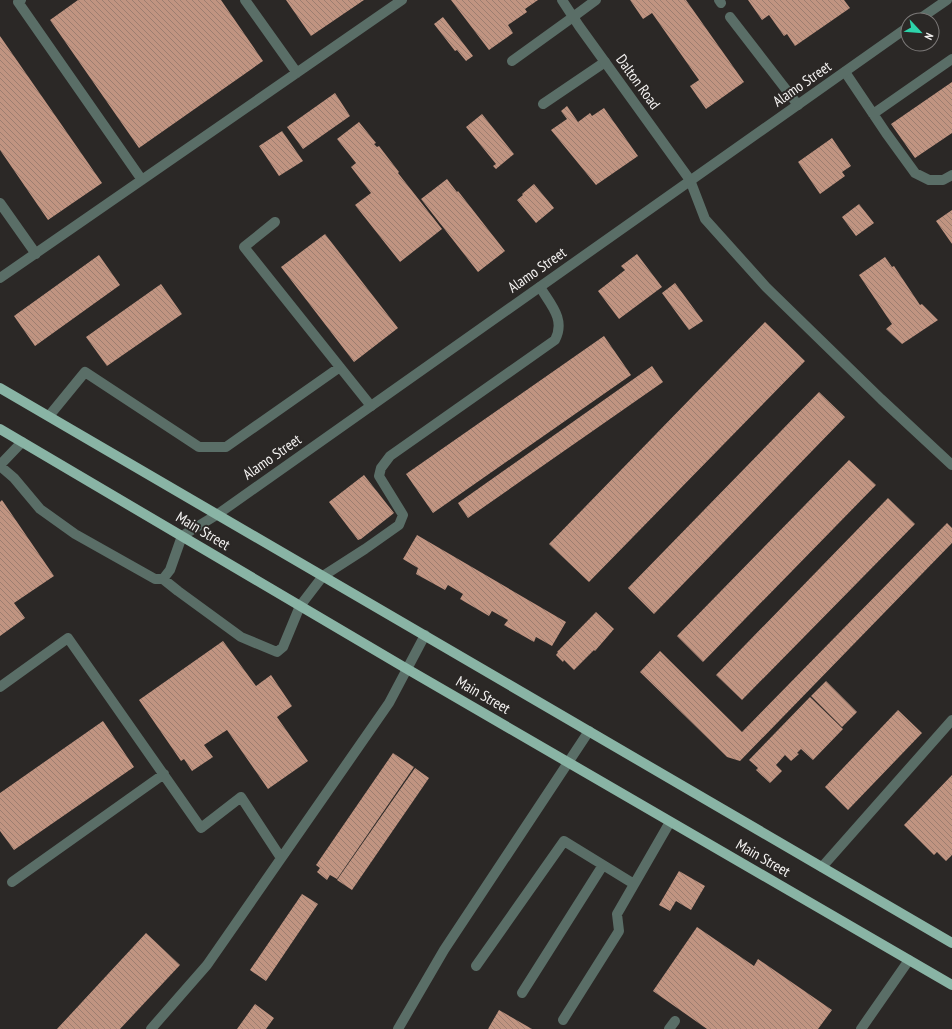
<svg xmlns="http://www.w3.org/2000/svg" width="952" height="1029" font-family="'PT Sans Narrow',sans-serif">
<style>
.building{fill:url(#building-back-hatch)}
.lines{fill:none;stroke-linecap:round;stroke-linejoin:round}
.service{stroke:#5a6e67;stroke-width:10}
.minor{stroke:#5a6e67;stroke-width:10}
.primary{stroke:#89b4a5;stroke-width:10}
.labels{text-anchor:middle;stroke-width:4;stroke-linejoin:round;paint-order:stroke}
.street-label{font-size:15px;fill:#f5f3f2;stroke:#2b2826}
</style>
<defs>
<pattern id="building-back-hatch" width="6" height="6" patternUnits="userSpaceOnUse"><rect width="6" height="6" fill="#c09481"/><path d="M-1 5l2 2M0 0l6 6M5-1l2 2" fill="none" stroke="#9d7e70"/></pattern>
</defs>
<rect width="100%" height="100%" fill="#2b2826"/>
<!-- building -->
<path class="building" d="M 78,0 L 221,0 L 263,61 L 139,148 L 50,20 Z
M 286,0 L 364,0 L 311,36 Z
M 451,0 L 538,0 L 525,9 L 527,12 L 508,25 L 513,33 L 489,50 Z
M 630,0 L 686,0 L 744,82 L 706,109 L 690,86 L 699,80 L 652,13 L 643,19 Z
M 748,0 L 844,0 L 850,8 L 795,46 L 787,34 L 784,36 L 769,15 L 762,20 Z
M 443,17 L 473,56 L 466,61 L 457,50 L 455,51 L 434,24 Z
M 0,36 L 102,183 L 48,220 L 0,150 Z
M 952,82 L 952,133 L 915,158 L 891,124 Z
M 335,93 L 350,116 L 303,149 L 287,127 Z
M 567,106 L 578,122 L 590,113 L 592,116 L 604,108 L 638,156 L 596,185 L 551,130 L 567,119 L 561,111 Z
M 482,114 L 514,154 L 496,169 L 493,166 L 496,164 L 466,127 Z
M 359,122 L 376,143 L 374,144 L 377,147 L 379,146 L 399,172 L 398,173 L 442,229 L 400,262 L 355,205 L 371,193 L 351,167 L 356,163 L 337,139 Z
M 282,131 L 303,161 L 279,176 L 259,146 Z
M 832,138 L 851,166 L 842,172 L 845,176 L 820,194 L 798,162 Z
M 447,179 L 457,192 L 458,191 L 505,251 L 478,272 L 421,199 Z
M 534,184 L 554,208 L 536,223 L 517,200 L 523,195 L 522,194 Z
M 859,204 L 874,223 L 856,236 L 842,217 Z
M 952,210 L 952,244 L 936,221 Z
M 325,234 L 398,328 L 354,362 L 281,267 Z
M 637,254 L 662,287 L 619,319 L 598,291 L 625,270 L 621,266 Z
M 99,255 L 120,285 L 35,346 L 14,316 Z
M 885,257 L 892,267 L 894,266 L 920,305 L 922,304 L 938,320 L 902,344 L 886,329 L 892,324 L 859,275 Z
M 675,283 L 703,321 L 689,330 L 662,293 Z
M 161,284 L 182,314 L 107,366 L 86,337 Z
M 765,322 L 805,361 L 589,582 L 549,544 Z
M 604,336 L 631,375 L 433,513 L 406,474 Z
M 652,366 L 663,382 L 468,518 L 458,503 Z
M 819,392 L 845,417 L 654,614 L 628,588 Z
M 849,460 L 876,485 L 703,662 L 677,636 Z
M 364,475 L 394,513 L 361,539 L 358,540 L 329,502 Z
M 888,498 L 915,524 L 742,700 L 716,675 Z
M 2,500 L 54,576 L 14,603 L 25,618 L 0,636 L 0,502 Z
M 947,523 L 952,528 L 952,543 L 740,761 L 727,757 L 640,672 L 660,651 L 742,732 Z
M 417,535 L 566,622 L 552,646 L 536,637 L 534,642 L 504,625 L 508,620 L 492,611 L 489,616 L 460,599 L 463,594 L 448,585 L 445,590 L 416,574 L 418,568 L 403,559 Z
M 596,612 L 614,629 L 595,651 L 594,650 L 574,670 L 564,660 L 563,662 L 556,655 L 558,652 L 557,652 Z
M 223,641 L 256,686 L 271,675 L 292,706 L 277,717 L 308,761 L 268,789 L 227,730 L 204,745 L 213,757 L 192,771 L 184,759 L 181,761 L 139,700 Z
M 826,681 L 857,712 L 842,727 L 811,696 Z
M 810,697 L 843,729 L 813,760 L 801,749 L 797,753 L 799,754 L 791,761 L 785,755 L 776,765 L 782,771 L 770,783 L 756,770 L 758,768 L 749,760 Z
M 898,710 L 922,733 L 848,810 L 825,787 Z
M 103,721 L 134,767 L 14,850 L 0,831 L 0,793 Z
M 393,753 L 414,767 L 337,879 L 330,875 L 327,880 L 317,872 L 320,868 L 316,865 Z
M 415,768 L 429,778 L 352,890 L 337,880 Z
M 952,775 L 952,855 L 946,861 L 937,852 L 934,855 L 904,825 Z
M 679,871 L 705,886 L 691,910 L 676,901 L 670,911 L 659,905 Z
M 302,894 L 318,904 L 266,981 L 250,970 Z
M 697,927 L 754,966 L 758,959 L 832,1010 L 818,1029 L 707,1029 L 653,991 Z
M 146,933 L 180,965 L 120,1029 L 57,1029 Z
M 255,1004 L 274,1018 L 266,1029 L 237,1029 Z
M 499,1010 L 532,1029 L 488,1029 Z"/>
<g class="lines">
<!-- service -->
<path class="service" d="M 21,0 L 18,2 L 142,180
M 245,0 L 297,73
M 719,0 L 721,3
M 730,17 L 798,105
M 512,61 L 573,17
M 845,72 L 886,133 L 915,173 L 929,180 L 943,180 L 952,175
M 543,104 L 605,62
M 873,114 L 952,59
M 690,180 L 705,219 L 766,287 L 881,399 L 952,465
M 0,203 L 36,254
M 275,222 L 244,247 L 371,406
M 0,278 L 402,0
M 49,416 L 85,372 L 199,447 L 226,447 L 340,367
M 0,465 L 22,442
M 0,466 L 14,478 L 40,509 L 75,534 L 155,579 L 163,579 L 170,570 L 182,536
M 163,579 L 178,591 L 241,637 L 277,652 L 283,647 L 300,606 L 323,576 L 365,549 L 399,525 L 403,515 L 379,476 L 381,468 L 390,456 L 555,340 C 566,319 550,304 540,287
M 0,687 L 68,638 L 201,828 L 241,797 L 281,858
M 822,867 L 952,720
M 12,882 L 164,774
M 476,966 L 564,841 L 634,884
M 522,993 L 603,865
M 563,1020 L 619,931 L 617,914 L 670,822
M 151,1029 L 207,965 L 389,703 L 425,635
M 398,1029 L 444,950 L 589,731
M 669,1029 L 675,1021
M 861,1029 L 909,960"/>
<!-- minor -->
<path class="minor" d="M 562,0 L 579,26 L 690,180
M 573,17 L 596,0
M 918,20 L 947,0
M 182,536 L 218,514 L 908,27"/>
<!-- primary -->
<path class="primary" d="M 0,388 L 952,943
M 0,429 L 402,666 L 952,985"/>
</g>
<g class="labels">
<!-- street labels -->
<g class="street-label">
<text transform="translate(638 82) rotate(54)" y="5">Dalton Road</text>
<text transform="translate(802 84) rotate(-35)" y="5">Alamo Street</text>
<text transform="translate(537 270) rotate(-35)" y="5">Alamo Street</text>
<text transform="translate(272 457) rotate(-35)" y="5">Alamo Street</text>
<text transform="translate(203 531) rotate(31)" y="5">Main Street</text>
<text transform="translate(483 695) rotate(30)" y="5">Main Street</text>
<text transform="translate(763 858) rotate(30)" y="5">Main Street</text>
</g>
</g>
<!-- north arrow -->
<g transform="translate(920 32) rotate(116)"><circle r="19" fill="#2b2826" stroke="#7c7978"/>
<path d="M0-3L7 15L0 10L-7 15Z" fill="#2dd4ab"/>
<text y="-6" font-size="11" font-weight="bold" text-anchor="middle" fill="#f5f3f2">N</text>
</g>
</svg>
